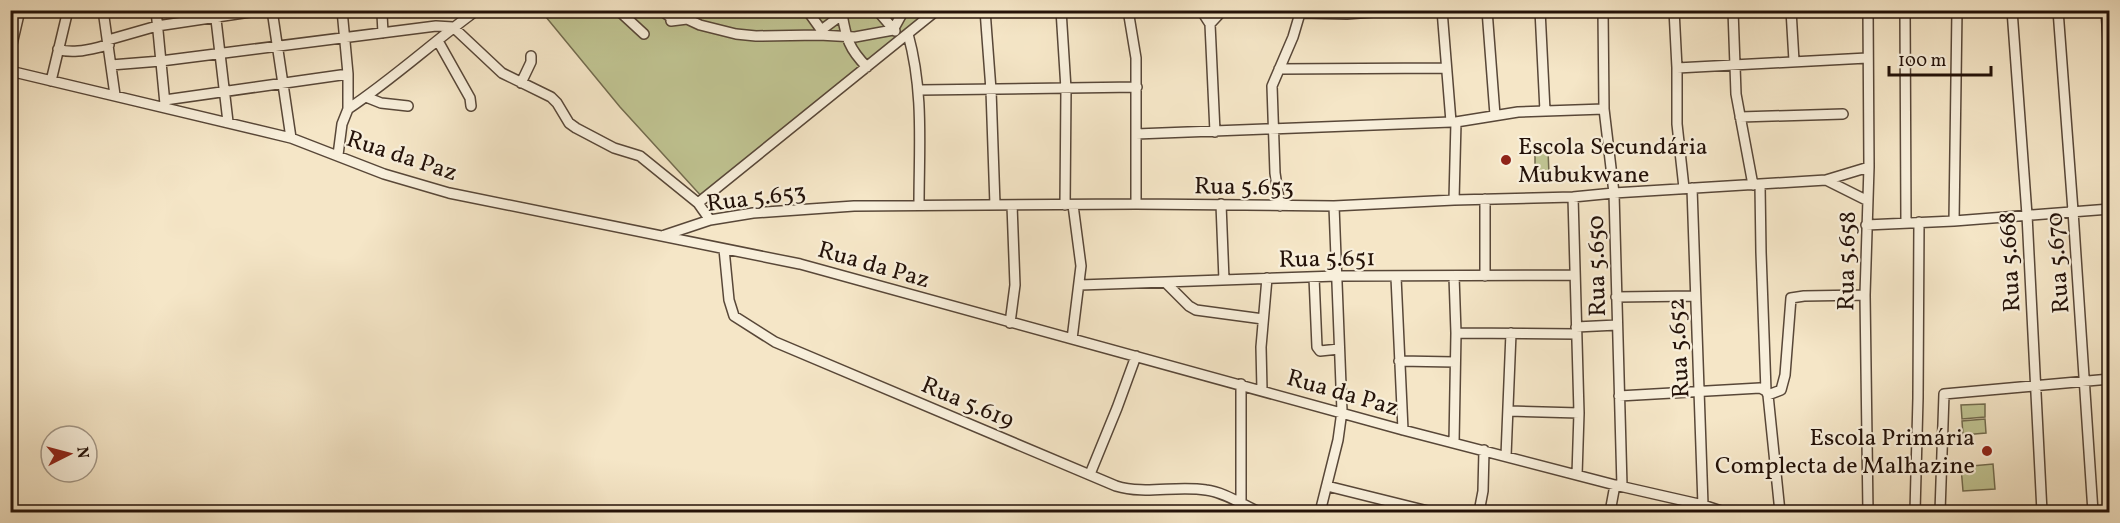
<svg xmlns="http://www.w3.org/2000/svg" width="2120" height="523" font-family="Vollkorn,serif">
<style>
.green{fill:#c0c492;stroke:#726b4e;stroke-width:1.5}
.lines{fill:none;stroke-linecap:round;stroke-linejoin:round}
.minor-casing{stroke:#584738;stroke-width:12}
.minor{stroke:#f8efdb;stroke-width:9}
.poi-dot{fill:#8f2418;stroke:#f8efdb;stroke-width:2}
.labels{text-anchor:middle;stroke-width:4.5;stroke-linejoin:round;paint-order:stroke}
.poi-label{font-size:24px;fill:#241209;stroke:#f8efdb;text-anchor:start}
.street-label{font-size:24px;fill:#241209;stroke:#f8efdb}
</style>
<rect width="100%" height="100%" fill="#f5e6c7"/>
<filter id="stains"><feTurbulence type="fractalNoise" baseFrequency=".00333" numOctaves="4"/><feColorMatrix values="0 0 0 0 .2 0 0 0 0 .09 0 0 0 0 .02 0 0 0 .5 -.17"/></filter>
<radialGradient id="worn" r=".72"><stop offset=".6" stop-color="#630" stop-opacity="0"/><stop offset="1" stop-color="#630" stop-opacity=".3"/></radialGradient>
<!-- green -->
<path class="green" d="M 541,11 L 928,11 L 703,198 L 620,107 Z
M 1535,151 L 1548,151 L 1549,174 L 1535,174 Z
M 1985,404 L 1985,417 L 1962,419 L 1961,405 Z
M 1985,419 L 1986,433 L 1963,435 L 1962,421 Z
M 1993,464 L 1995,489 L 1963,491 L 1961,467 Z"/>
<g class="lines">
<defs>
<path id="minor" d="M 103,10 L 115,95
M 156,10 L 165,104
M 272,10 L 291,138
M 618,10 L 644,34
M 661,10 L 674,20
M 807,10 L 822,31
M 877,10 L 895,31
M 985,10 L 991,90 L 995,205
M 1061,10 L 1066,89 L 1065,205
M 1128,10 L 1136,58 L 1136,204
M 1201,10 L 1210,24
M 1442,10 L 1451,122 L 1456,122
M 1487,10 L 1495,115
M 1540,10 L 1545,111
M 1603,10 L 1604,109 L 1614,193 L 1622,486
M 1674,10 L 1677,68 L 1677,124 L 1684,188
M 1733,10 L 1736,94 L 1753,185
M 1791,10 L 1794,61
M 1905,10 L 1906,223
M 2012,10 L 2027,215 L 2042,512
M 2058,10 L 2073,211 L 2093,512
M 2106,10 L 2110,67
M 215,11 L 228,122
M 1300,13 L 1347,14 L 1399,10
M 842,14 C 846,38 849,49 867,67
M 671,21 L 687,19 L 700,25 L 736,34 L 756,36 L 819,35 L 855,37 L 893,30 L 904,10
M 1210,24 L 1215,132
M 1210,24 L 1223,10
M 383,33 L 382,14 L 386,10
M 908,34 C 924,92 919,146 919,205
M 819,35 L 824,28 L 847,11
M 108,40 L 157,26 L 264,10
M 438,41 L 470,98 L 471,106
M 58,49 C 74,55 93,48 109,45
M 10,53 L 20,10
M 111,65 L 161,61 L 436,26 L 453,27 L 502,73 L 551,97 L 557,103 L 569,123 L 576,128 L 614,148 L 640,156 L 698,203 L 710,220
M 1677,68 L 1867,58
M 1279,69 L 1446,68
M 10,71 L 291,138 L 384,174 L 449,193 L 800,264 L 1403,430 L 1615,485 L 1703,505 L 1724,512
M 51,81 L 68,10
M 521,83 L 531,62 L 531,56
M 920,90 L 1137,87
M 366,97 L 381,103 L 408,106
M 165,100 L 348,74
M 348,109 C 393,79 433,42 477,10
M 1740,117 L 1843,114
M 1456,122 L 1518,112 L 1604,109
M 1136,134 L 1451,122
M 338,155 L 342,124 L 348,109 L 348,74 L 342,10
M 1826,180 L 1866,200
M 1760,185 L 1761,252 L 1766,391
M 1692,188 L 1703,505
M 1573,197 L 1579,413 L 1577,475
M 1485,199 L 1485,276
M 1454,200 L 1456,122
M 698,203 L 937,10
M 1221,204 L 1224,280
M 1280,206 L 1275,173 L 1272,86 L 1293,37 L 1301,10
M 1954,221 L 1957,10
M 1866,225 L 1954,221 L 2110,209
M 665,235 L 710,220 L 753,213 L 854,206 L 1136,204 L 1334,206 L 1454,200 L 1573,197 L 1614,193 L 1826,180 L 1869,167
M 724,249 L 729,300 L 734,316 L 775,342 L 1116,486 C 1145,495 1176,485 1206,490 C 1224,492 1243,505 1259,512
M 1454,276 L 1456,333 L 1454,443
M 1314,277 L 1317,347 L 1320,351 L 1339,349
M 1396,277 L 1403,430
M 1166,283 L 1189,306 L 1196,310 L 1263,319
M 1080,285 L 1337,276 L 1574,275
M 1616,297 L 1695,296
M 1010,323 L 1015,285 L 1012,205
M 1576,327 L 1617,325
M 1456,333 L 1576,334
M 1072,339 L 1081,266 L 1073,205
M 1399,361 L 1455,362
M 1262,390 L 1261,347 L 1267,278
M 1768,395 L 1781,390 L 1785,375 L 1791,298 L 1804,296 L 1865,295
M 1619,396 L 1760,388 L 1766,391 L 1768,395 L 1780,512
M 1509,411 L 1579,413
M 1506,456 L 1511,333
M 1090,474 L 1117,408 L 1136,356
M 1327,486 L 1432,512
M 1241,504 L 1241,384
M 1320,512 L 1338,440 L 1342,411 L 1334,206
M 1479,512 L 1483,491 L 1484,450
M 1610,512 L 1615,485
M 1868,512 L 1865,295 L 1869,167 L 1868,10
M 1915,512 L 1918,398 L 1919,222
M 1940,512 L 1944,394 L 2110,379"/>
</defs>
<!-- minor casing -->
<use href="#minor" class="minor-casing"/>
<!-- minor -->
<use href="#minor" class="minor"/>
</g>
<!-- markers -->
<g class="poi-dot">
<circle cx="1506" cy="160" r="6"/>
<circle cx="1987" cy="451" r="6"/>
</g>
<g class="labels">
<!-- poi labels -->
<g class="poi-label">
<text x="1518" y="154">Escola Secundária<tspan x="1518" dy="28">Mubukwane</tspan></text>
<text x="1975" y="445" text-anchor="end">Escola Primária<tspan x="1975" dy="28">Complecta de Malhazine</tspan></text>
</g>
<!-- street labels -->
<g class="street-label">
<text transform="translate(402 155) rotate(18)" y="8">Rua da Paz</text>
<text transform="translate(1244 186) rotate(1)" y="8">Rua 5.653</text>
<text transform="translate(756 197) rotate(-7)" y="8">Rua 5.653</text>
<text transform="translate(1327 258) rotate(-1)" y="8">Rua 5.651</text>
<text transform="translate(1846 261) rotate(-89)" y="8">Rua 5.658</text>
<text transform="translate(2009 262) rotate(-93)" y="8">Rua 5.668</text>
<text transform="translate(2057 263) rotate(-94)" y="8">Rua 5.670</text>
<text transform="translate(874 264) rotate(16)" y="8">Rua da Paz</text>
<text transform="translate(1596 266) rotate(-91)" y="8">Rua 5.650</text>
<text transform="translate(1678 348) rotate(-93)" y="8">Rua 5.652</text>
<text transform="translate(1343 392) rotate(16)" y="8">Rua da Paz</text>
<text transform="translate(968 402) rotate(23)" y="8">Rua 5.619</text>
</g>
</g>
<!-- margin -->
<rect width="2120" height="523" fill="none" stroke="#f5e6c7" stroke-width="36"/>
<rect x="12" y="12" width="2096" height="499" fill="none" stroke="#241209" stroke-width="3"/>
<rect x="18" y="18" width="2084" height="487" fill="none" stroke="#241209" stroke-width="1.5"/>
<!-- north arrow -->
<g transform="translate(69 454) rotate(84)"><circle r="28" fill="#f8efdb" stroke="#a39787" stroke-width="1.5"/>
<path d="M0-4.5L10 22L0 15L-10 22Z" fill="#8f2418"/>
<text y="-9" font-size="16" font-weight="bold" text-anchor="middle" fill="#241209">N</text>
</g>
<!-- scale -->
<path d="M1889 66v9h102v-9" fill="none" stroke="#241209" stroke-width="3"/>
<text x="1898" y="66" font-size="18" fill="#241209" stroke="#f8efdb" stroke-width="4.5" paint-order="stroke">100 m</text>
<rect width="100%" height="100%" filter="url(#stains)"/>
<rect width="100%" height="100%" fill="url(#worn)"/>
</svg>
